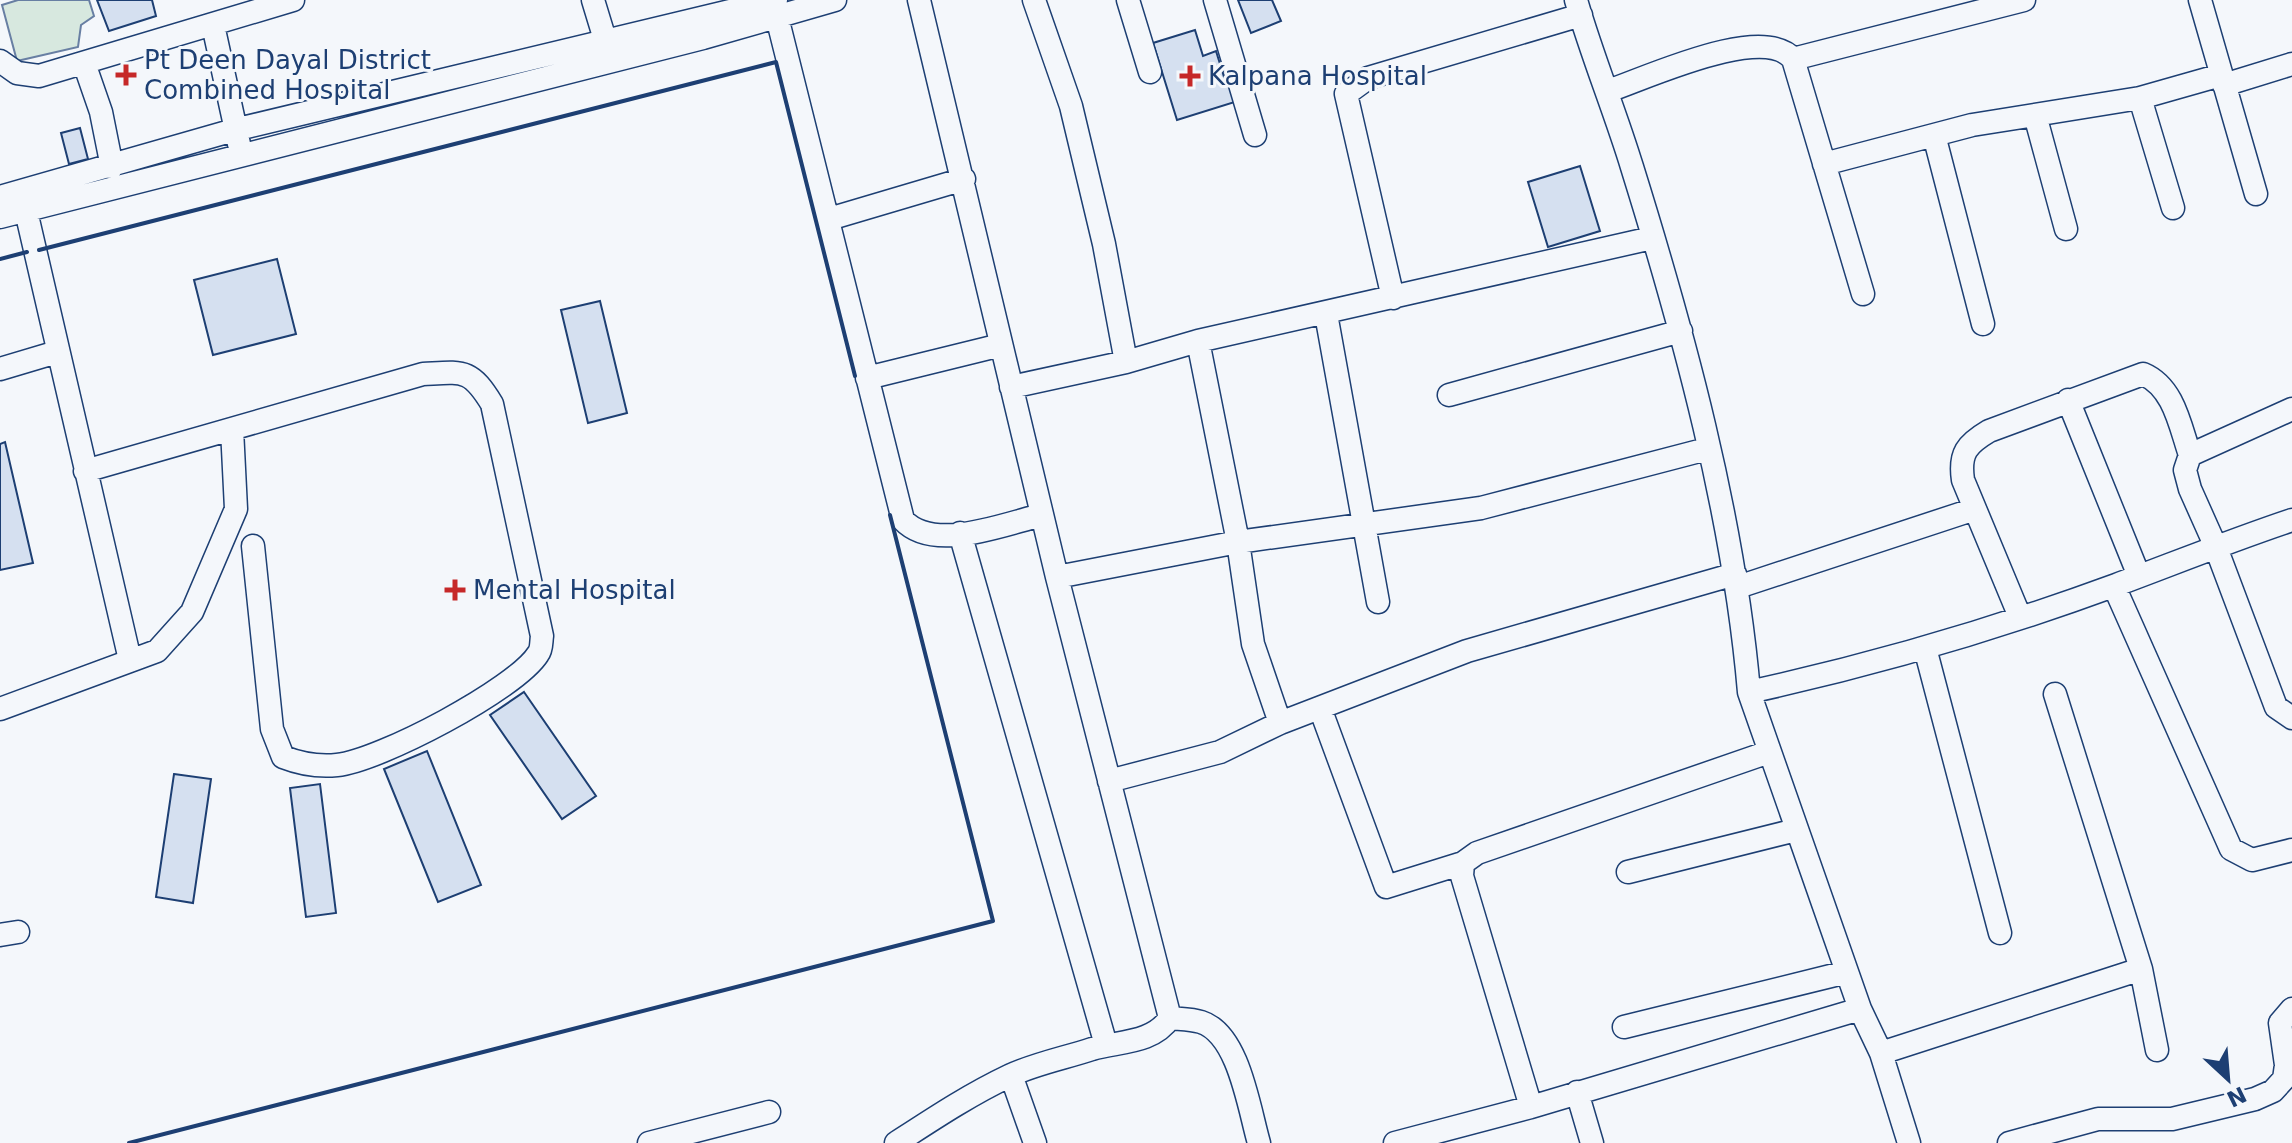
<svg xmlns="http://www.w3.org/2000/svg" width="2292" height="1143" font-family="'DejaVu Sans',sans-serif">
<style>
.green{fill:#d7e8df;stroke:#687fa3;stroke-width:2}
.building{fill:#d5e0f0;stroke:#1d3f73;stroke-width:2}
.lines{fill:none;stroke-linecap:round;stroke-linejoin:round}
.minor-casing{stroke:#1d3f73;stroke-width:25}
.minor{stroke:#f4f7fb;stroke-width:22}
.wall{stroke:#1d3f73;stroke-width:4}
.poi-dot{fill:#c62828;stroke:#f4f7fb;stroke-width:3}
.labels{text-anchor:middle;stroke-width:6;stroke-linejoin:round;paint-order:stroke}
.poi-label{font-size:26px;fill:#1d3f73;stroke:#f4f7fb;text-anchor:start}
</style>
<rect width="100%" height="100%" fill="#f4f7fb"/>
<!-- green -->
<path class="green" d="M 18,0 L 89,0 L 94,16 L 81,25 L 78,47 L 17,61 L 2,5 Z"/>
<!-- building -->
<path class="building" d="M 97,0 L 152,0 L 156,16 L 109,31 Z
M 1238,0 L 1272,0 L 1281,21 L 1251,33 Z
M 1195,30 L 1203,56 L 1216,51 L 1225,80 L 1238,101 L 1177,120 L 1153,43 Z
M 80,128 L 88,159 L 69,164 L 61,133 Z
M 1580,166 L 1600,231 L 1548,247 L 1528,182 Z
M 277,259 L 296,334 L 213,355 L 194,280 Z
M 600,301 L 627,413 L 588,423 L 561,310 Z
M 5,442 L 33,563 L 0,570 L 0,444 Z
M 524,692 L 596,796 L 562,819 L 490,715 Z
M 427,751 L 481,885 L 438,902 L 384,769 Z
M 174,774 L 211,779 L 193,903 L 156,897 Z
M 320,784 L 336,913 L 306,917 L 290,788 Z"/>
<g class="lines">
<defs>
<path id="minor" d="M 593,0 L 610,56
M 1034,0 L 1071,106 L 1104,244 L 1126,362
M 1128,0 L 1150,72
M 1215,0 L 1255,135
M 1576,0 C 1592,56 1615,111 1632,167 C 1684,334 1734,517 1749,692 L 1860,1009 L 1881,1053 L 1909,1143
M 2200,0 L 2256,194
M 777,17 L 903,520 C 934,553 1003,524 1042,515
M 213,25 L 239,144
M 1793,59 L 2024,0
M 0,61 L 17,73 L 39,76 L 293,0
M 84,63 L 101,112 L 112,167
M 2224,85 L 2292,64
M 1608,91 C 1647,78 1763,23 1793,59 L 1863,294
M 2140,98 L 2173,208
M 2035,115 L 2066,229
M 1934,135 L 1983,324
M 1824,164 L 1972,125 L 2140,98 L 2221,75
M 0,197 L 234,130 L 776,0
M 26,211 L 130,660
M 0,217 L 703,38 L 835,0
M 829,219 L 964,179
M 1393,298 L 1346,94 L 1368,78 L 1581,15
M 1326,314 L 1378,602
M 1198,341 L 1238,542 L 1253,644 L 1280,723
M 0,369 L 57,352
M 867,378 L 1001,345
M 1011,387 L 1126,362 L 1198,341 L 1652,238
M 1449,395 L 1681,331
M 2068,400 L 2139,576
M 2292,409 L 2190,455 L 2185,470 L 2190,489 L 2215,545 L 2276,707 L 2292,718
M 85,471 L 423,374 C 463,372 470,368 492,404 L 542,636 C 541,642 542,649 538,654 C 516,689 379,761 337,765 C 318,767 301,764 283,757 L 272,729 L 253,546
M 960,533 L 1106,1045
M 1057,577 L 1238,542 L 1481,508 L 1707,449
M 2114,586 L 2231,849 L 2252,860 L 2292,850
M 1738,587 L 1975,509
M 2020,617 L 1963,480 C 1959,453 1967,444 1989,431 L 2143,374 C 2174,387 2180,426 2190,455
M 1925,648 L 2000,933
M 1749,692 C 1873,665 1996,629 2116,585 C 2175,563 2232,540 2292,520
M 2055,694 L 2141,969 L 2157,1050
M 1320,708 L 1386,887 L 1463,863
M 0,709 L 157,651 L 192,612 L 236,509 L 232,429
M 1109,781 L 1220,752 L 1280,723 L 1467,651 L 1735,574
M 1628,872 L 1796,830
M 0,935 L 18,932
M 1170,1018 C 1179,1019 1192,1019 1201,1022 C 1239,1034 1249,1109 1259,1143
M 1624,1027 L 1847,972
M 1881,1053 L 2141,969
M 1011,1075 L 1035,1143
M 1577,1092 L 1592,1143
M 1531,1107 L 1462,876 L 1463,863 L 1477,853 L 1769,752
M 649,1143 L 769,1112
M 896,1143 C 933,1119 969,1095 1009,1076 C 1034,1064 1065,1058 1092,1049 C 1119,1041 1152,1044 1170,1018 L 1057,577 L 919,0
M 1395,1143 L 1531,1107 L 1860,1009
M 2009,1143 L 2098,1119 L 2172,1119 L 2255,1099 L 2273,1091 L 2284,1079 L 2286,1065 L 2280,1023 L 2292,1009"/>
</defs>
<!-- minor casing -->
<use href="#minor" class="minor-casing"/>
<!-- minor -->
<use href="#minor" class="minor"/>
<!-- wall -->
<path class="wall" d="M 39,250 L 776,62 L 855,376
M 0,259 L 27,252
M 129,1143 L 993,921 L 890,515"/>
</g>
<!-- markers -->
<g class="poi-dot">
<path d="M122 63h8v8h8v8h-8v8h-8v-8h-8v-8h8z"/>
<path d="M1186 64h8v8h8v8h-8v8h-8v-8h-8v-8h8z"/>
<path d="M451 578h8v8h8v8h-8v8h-8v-8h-8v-8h8z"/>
</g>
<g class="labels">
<!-- poi labels -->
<g class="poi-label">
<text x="144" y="69">Pt Deen Dayal District<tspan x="144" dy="30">Combined Hospital</tspan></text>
<text x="1208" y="85">Kalpana Hospital</text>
<text x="473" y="599">Mental Hospital</text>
</g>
</g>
<!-- north arrow -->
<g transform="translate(2228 1079) rotate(154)" stroke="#f4f7fb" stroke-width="6" paint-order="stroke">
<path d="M0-6L14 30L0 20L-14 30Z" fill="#1d3f73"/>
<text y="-12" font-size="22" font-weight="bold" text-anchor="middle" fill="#1d3f73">N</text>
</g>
</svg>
